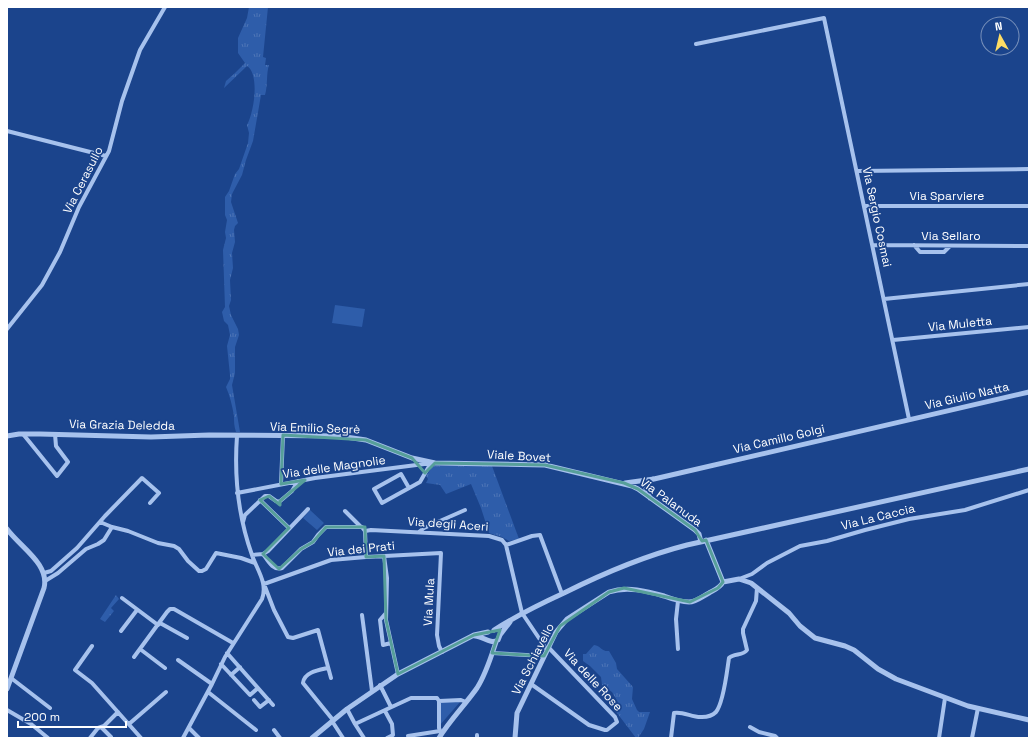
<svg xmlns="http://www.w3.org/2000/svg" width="1036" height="745" font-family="'Space Grotesk',sans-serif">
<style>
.grass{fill:url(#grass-tufts)}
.green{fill:#2e5daa}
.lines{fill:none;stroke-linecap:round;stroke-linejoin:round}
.minor{stroke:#a7c2ed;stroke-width:4}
.tertiary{stroke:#a7c2ed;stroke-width:5}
.marked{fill:none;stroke:#579f9a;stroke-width:3;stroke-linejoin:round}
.labels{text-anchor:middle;stroke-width:3.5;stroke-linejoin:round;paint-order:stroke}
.street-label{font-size:12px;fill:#fff;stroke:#1b448c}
</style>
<defs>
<pattern id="grass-tufts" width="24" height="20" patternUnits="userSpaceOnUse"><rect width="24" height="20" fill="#2e5daa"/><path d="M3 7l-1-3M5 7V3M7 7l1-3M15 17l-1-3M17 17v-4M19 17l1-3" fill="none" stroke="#4d75b7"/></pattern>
</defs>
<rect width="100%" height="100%" fill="#1b448c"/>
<!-- grass -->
<path class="grass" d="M 249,7 L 268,7 L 263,57 L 266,58 L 265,65 L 269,65 C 266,74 268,85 265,95 L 261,95 L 253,141 L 246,160 L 242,175 L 232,194 L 231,202 L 238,223 L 235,226 L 234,230 L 235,242 L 232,253 L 233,268 L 230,280 L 231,300 L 229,306 L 231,315 L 238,329 L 239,335 L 235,347 L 235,373 L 232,385 L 240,432 L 236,432 C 234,426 234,422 234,416 C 232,405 230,396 226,387 L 230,379 L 230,375 L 227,346 L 230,335 L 228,325 L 224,321 L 222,312 L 225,307 L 223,250 L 226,238 L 225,232 L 227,220 L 225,215 L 225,197 L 229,191 L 235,174 L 239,169 L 248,143 L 249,133 L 247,125 C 254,113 260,74 247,66 L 224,88 L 226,81 L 235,73 L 245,63 L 238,53 L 238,38 L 247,18 Z
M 433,466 L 492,466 L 519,539 L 509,541 L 502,537 L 489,533 L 481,508 L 471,484 L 446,494 L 440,485 L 426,483 L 428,479 L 426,476 Z
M 116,595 L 119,599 L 111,608 L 114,611 L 105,622 L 100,619 Z
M 594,645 C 601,646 602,652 609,651 L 616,663 L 617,669 L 633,687 L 632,699 L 637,710 L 639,712 L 650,712 L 644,729 L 638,738 L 636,738 L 614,709 L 619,704 L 612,692 L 602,685 L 601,677 L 590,666 L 583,661 L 583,654 L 586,654 Z"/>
<!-- green -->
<path class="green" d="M 335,305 L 365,309 L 362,327 L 332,323 Z
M 310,510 L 324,523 L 317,530 L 303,518 Z
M 443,702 L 460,702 L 440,725 L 441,703 Z"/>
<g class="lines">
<!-- minor -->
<path class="minor" d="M 696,44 L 824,18 L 909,419
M 7,131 L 106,156
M 857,171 L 1029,169
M 864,206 L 1029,206
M 873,245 L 1029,246
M 914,245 L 920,252 L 944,252 L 950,246
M 884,299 L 1029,284
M 7,329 L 42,285 L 60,252 L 79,207 L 109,151 L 122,101 L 140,50 L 165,7
M 893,340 L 1029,327
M 23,434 L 57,476 L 68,462 L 56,446 L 55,434
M 281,484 L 283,435
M 409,488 L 401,474 L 374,489 L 382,503 L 420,482 L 428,468 L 432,464
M 237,493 L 315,478 L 432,463
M 260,500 L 289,528
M 345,511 L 361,527
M 100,522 L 112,527 L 128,531 L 158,543 L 174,546 L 179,549 L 188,561 L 199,571 L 202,571 L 206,569 L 216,553 L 241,558 L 255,563
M 243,522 L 245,515 L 265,496 L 269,496 L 276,501 L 279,502 L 292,491 L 298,481
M 419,532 L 424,528 L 465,510
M 506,545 L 532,536 L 540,535 L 562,594
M 263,554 C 268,561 273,571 282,568 L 301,549 L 313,542 L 318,535 L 326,527 L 362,527 L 365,531
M 252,555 L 263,554 L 268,551 L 308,509
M 384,556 L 387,578 L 386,620 L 398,674
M 366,557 L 365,531 L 371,530 L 489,536 L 502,540 L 506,545 L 522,613 L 547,650
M 44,573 L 51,571 L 77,548 L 105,516 L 142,478 L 159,493 L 150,503
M 739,579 L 752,574 L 767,563 L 800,546 L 827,541 L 865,530 L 909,519 L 965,510 L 1029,490
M 45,581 L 58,573 L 86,549 L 98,544 L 104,540 L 112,527
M 122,598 L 158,625
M 678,601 L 676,619 L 678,649
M 386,613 L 380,620 L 383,645 L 391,643
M 362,615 L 372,691
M 160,623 L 187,638
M 121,631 L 137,610
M 92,646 L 75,670 L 92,683 L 141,738
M 140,649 L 165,668
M 227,653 L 273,705
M 492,653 L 544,656
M 134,657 L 167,612 L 170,609 L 174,609 L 233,643
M 178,660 L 212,684
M 221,664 L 250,695 L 258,688
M 328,668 C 319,670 304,672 303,683 L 333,720
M 231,675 L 240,667
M 11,678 L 50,708
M 331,678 L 318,630 L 293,638 L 288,637 L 274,610 L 264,584 L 331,560 L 366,557 L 441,553 L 437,635 L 439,646 L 442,652
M 531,684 L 589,725 L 605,730 L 607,730 L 617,722 L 615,717 L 549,648
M 380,685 L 391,707
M 208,692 L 256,730
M 254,700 L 260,707 L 269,700
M 439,701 L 439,728 L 441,733
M 347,709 L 355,724 L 411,698 L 437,698 L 439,701 L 461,700 L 466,702
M 7,710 L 31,724 L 48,738
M 385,711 L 392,724 L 393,735 L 387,738
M 332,721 L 343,738
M 129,724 L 166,692
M 355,724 L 364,738
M 101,727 L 111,737
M 750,727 L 759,732 L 775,736 L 777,738
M 189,728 L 199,738
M 274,730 L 280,738
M 408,736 L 440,731
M 90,738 L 98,728 L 104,726 L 118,712
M 183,738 L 212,684 L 225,657 L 262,599 C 268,583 257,570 252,555 C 238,516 234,477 237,436
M 477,738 L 477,735
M 671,738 L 674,713 C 683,711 693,718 702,717 C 707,717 712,716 716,712 C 724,702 727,670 729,658 C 734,653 743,656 747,650 L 743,633 L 743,629 L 756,601 L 757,588
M 939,738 L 945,698
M 972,738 L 978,708"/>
<!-- tertiary -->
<path class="tertiary" d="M 7,436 L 19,434 L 40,434 L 151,437 L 209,435 L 339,436 L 366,440 L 412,458 L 435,463 L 545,465 L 632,486 L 638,489 L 695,530 L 699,534 L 701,542
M 625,483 L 654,479 L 1029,392
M 650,498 L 646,489 L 649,482 L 653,479
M 7,529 C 20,547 50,564 44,588 L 7,689
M 706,540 L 723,582 L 739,579 L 751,583 L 789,613 L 800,626 L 815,638 L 845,646 L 854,650 L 878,669 L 896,679 L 968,706 L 1029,720
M 494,630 C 516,616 540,604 564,593 C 604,573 644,556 687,545 L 1029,469
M 475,636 C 483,636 490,645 498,640 L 500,635 L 510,622
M 312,738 L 347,709 L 398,674 L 474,635 L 488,632
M 439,738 C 450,720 465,705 477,688 C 486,674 491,657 496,642
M 515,738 L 517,713 L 556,632 L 567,619 L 609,592 C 627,586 647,591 664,596 C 672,599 680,602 689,602 C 696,602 703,596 709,593 C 714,590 720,588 723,582"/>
</g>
<!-- marked area -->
<path class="marked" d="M 283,435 L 366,440 L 412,458 L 425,473 L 435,463 L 545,465 L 624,483 L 638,489 L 695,530 L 702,541 L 706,540 L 723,582 L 718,588 L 690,602 L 624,588 L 609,592 L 560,626 L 544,656 L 492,653 L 500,630 L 474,635 L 398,674 L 386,620 L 384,556 L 366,557 L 365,527 L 326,527 L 313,542 L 301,549 L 279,569 L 263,554 L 289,528 L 260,500 L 269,496 L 280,505 L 280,501 L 305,480 L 281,484 Z"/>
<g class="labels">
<!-- street labels -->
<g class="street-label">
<text transform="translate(83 180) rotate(-63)" y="4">Via Cerasullo</text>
<text x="947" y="200">Via Sparviere</text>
<text transform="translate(877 217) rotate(78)" y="4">Via Sergio Cosmai</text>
<text x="951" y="240">Via Sellaro</text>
<text transform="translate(960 324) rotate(-6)" y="4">Via Muletta</text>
<text transform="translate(967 396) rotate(-13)" y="4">Via Giulio Natta</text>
<text transform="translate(122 425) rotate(1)" y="4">Via Grazia Deledda</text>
<text transform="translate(315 428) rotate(2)" y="4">Via Emilio Segrè</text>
<text transform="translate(779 439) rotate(-13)" y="4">Via Camillo Golgi</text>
<text transform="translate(519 456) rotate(3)" y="4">Viale Bovet</text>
<text transform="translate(334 467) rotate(-8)" y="4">Via delle Magnolie</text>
<text transform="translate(671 502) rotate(36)" y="4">Via Palanuda</text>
<text transform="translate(878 517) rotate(-14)" y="4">Via La Caccia</text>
<text transform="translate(448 524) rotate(4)" y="4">Via degli Aceri</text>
<text transform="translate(361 549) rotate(-6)" y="4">Via dei Prati</text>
<text transform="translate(429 602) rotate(-87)" y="4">Via Mula</text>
<text transform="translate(533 659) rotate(-63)" y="4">Via Schiavello</text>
<text transform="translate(593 680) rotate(47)" y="4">Via delle Rose</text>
</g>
</g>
<!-- border -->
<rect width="1036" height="745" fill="none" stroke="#ffffff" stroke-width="16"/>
<!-- north arrow -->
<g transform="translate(1000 36) rotate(352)"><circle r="19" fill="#1b448c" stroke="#768fba"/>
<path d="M0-3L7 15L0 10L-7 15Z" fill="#fedc64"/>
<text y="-6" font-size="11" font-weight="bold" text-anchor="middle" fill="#ffffff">N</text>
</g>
<!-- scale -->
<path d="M18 721v6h108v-6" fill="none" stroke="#ffffff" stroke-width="2"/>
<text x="24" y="721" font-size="12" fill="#ffffff" stroke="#1b448c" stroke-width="3" paint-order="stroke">200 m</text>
</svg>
